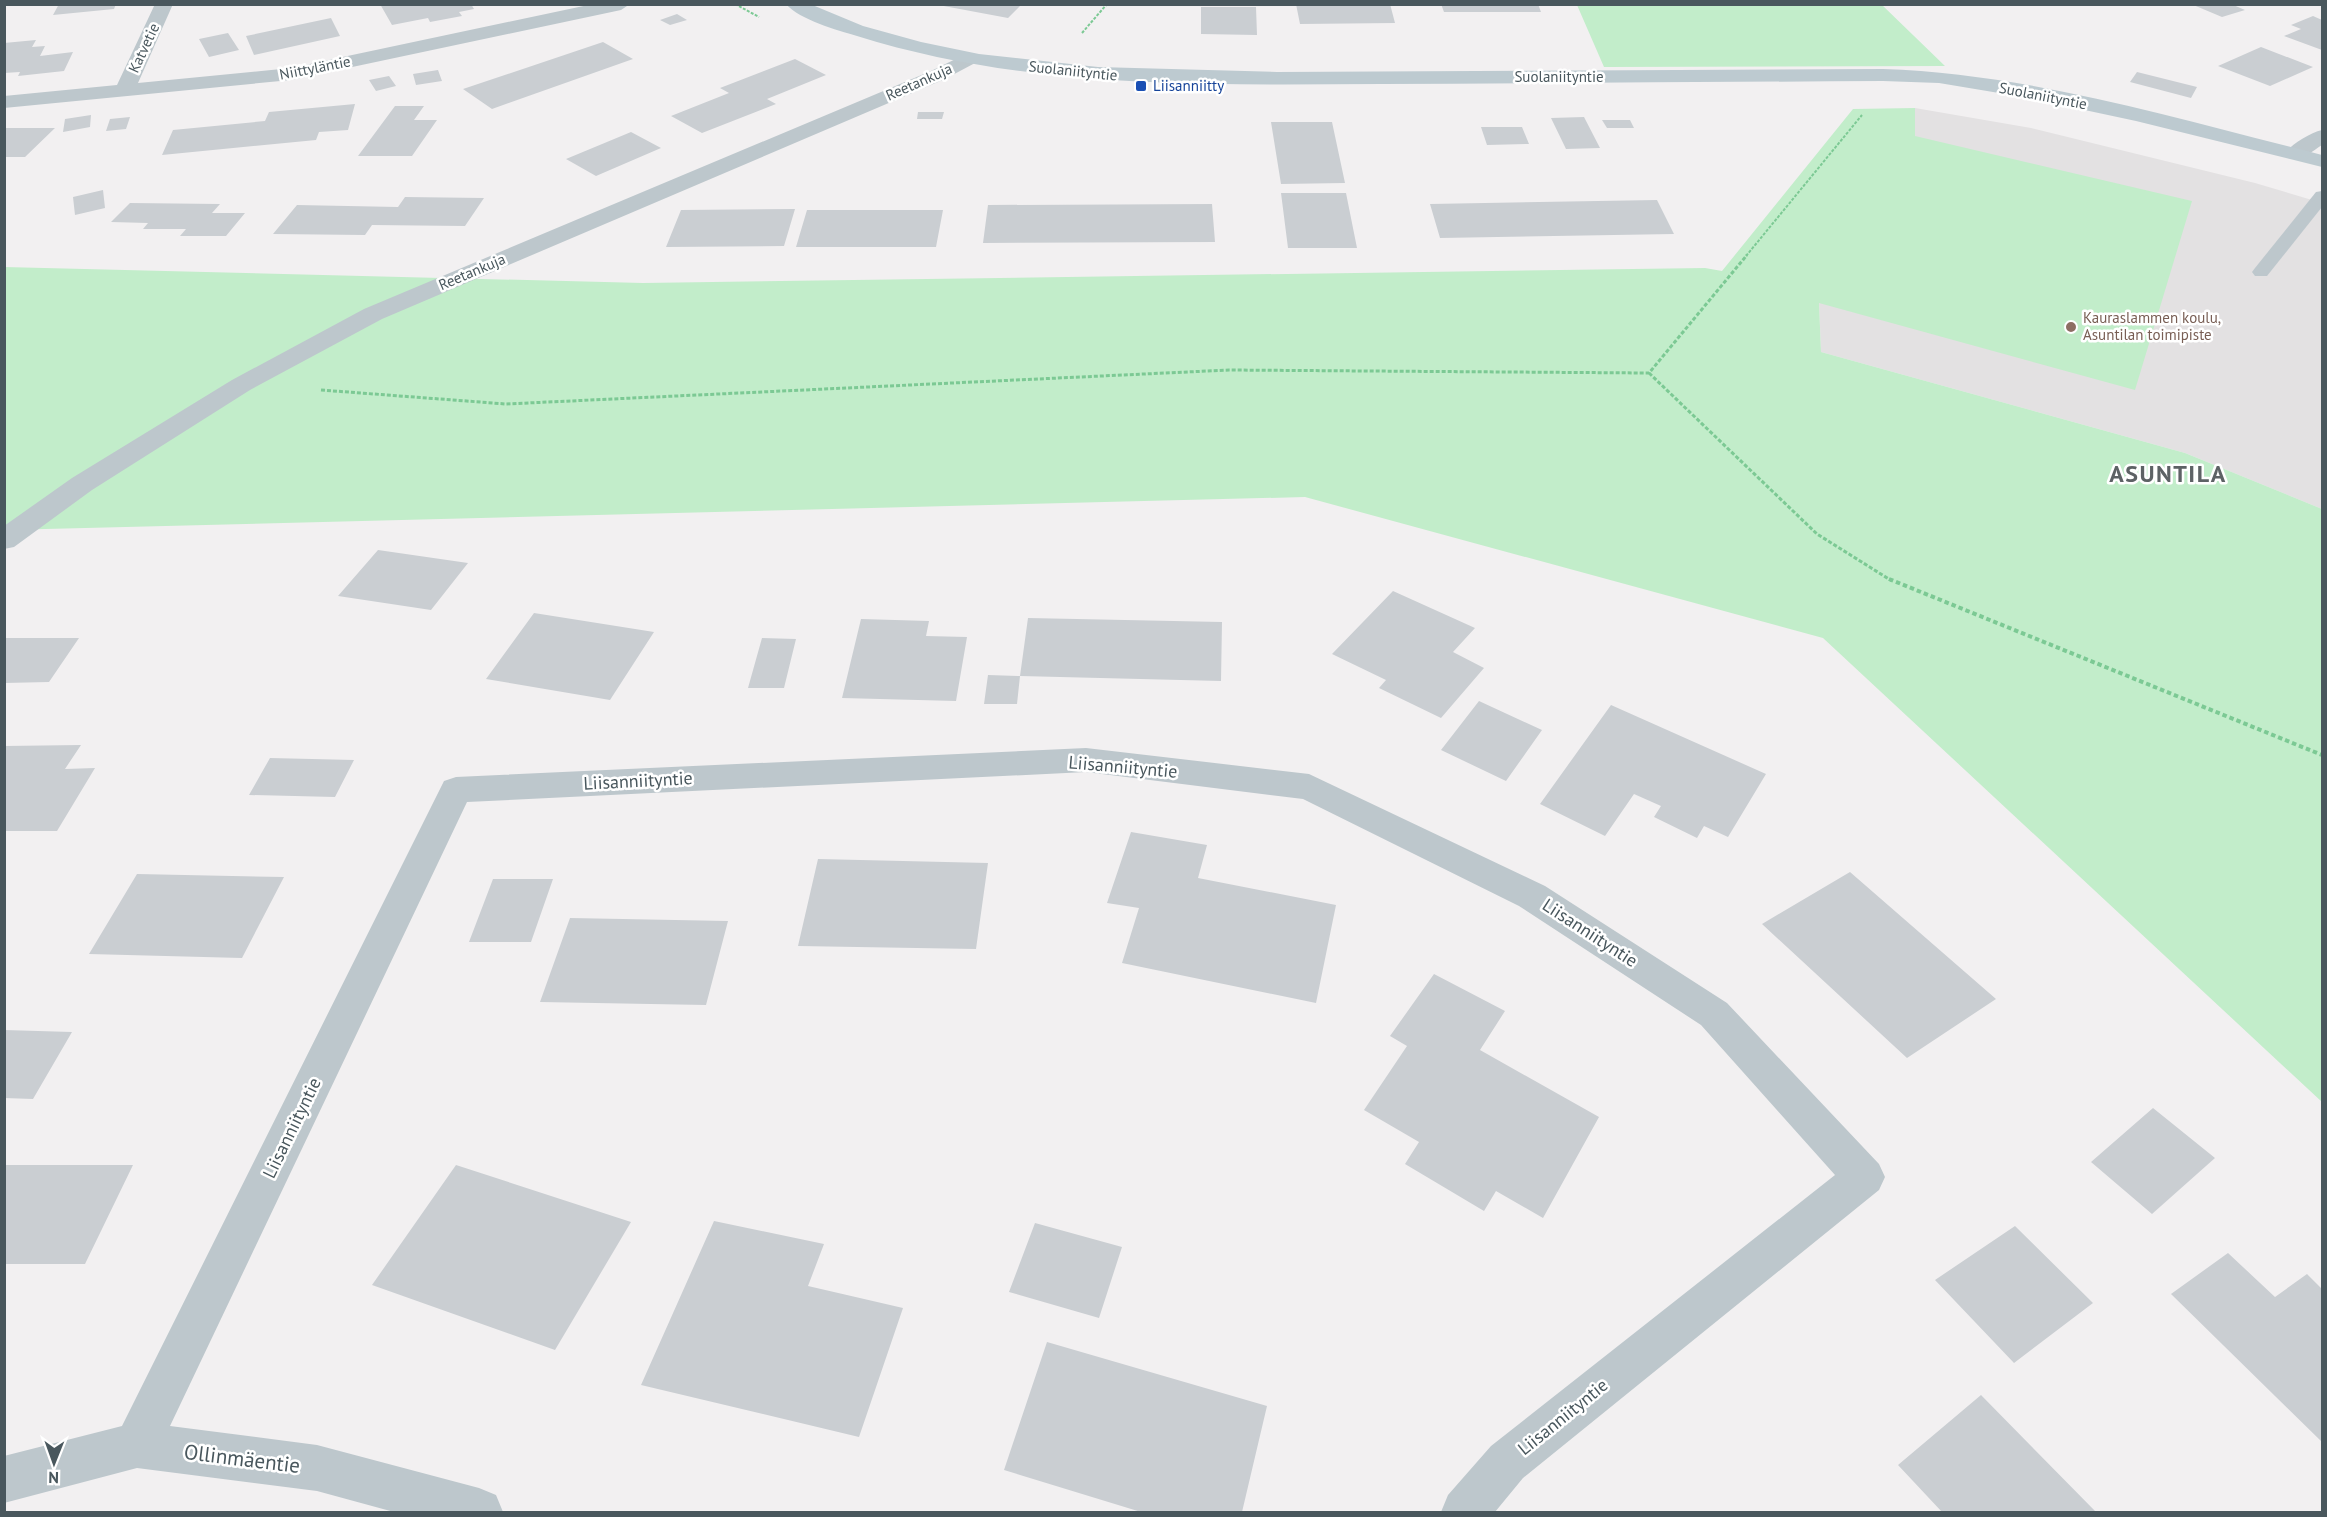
<svg xmlns="http://www.w3.org/2000/svg" width="2327" height="1517" font-family="'PT Sans',sans-serif">
<style>
.education{fill:#e3e1e2}
.green{fill:#c2edca}
.building{fill:#caced2}
.lines{fill:none;stroke-linecap:round;stroke-linejoin:round}
.path-far2{stroke:#7cc994;stroke-width:2;stroke-dasharray:3 1.5;stroke-linecap:butt}
.path-far1{stroke:#7cc994;stroke-width:3;stroke-dasharray:4 2;stroke-linecap:butt}
.path{stroke:#7cc994;stroke-width:4;stroke-dasharray:4.5 3;stroke-linecap:butt}
.lane{fill:#bdc7cc;fill-rule:evenodd}
.street{fill:#bdc7cc;fill-rule:evenodd}
.secondary{fill:#bdcad0;fill-rule:evenodd}
.transit-dot{fill:#1a4fb4;stroke:#fff;stroke-width:2}
.education-dot{fill:#8d6e63;stroke:#fff;stroke-width:2}
.labels{text-anchor:middle;stroke-width:5;stroke-linejoin:round;paint-order:stroke}
.far-street-label{font-size:15px;fill:#49575d;stroke:#fff}
.far-transit-label{font-size:15px;fill:#164399;stroke:#fff;text-anchor:start}
.far-education-label{font-size:15px;fill:#785e54;stroke:#fff;text-anchor:start}
.street-label{font-size:18px;fill:#49575d;stroke:#fff}
.near-street-label{font-size:21px;fill:#49575d;stroke:#fff}
.district-label{font-size:24px;font-weight:bold;letter-spacing:1.5px;fill:#5d6265;stroke:#fff}
</style>
<rect width="100%" height="100%" fill="#f2f0f1"/>
<!-- education -->
<path class="education" d="M 1915,108 L 2031,128 L 2255,183 L 2322,203 L 2322,509 L 2185,453 L 1821,352 L 1819,302 L 1914,136 Z"/>
<!-- green -->
<path class="green" d="M 1577,5 L 1882,5 L 1945,66 L 1604,67 Z
M 1915,108 L 1915,136 L 2192,201 L 2135,390 L 1819,303 L 1821,352 L 2185,453 L 2322,509 L 2322,1102 L 1823,638 L 1305,497 L 5,530 L 4,267 L 643,283 L 1705,268 L 1722,271 L 1853,109 Z"/>
<!-- building -->
<path class="building" d="M 59,4 L 116,4 L 114,9 L 53,15 Z
M 380,4 L 471,4 L 474,9 L 459,12 L 462,16 L 430,22 L 428,18 L 392,25 Z
M 933,4 L 1022,4 L 1008,18 Z
M 1296,4 L 1390,4 L 1395,23 L 1300,24 Z
M 1441,4 L 1538,4 L 1541,12 L 1444,12 Z
M 2191,4 L 2231,4 L 2245,10 L 2222,17 Z
M 1201,7 L 1256,7 L 1257,35 L 1201,34 Z
M 677,14 L 687,20 L 670,25 L 660,20 Z
M 2313,16 L 2322,20 L 2322,50 L 2284,36 L 2301,29 L 2291,25 Z
M 331,18 L 340,36 L 254,55 L 246,36 Z
M 228,33 L 239,50 L 209,57 L 199,39 Z
M 36,40 L 32,47 L 45,46 L 40,56 L 73,52 L 64,71 L 18,76 L 20,72 L 4,73 L 4,43 Z
M 603,42 L 633,59 L 492,109 L 463,89 Z
M 2261,47 L 2313,67 L 2270,86 L 2218,66 Z
M 795,59 L 826,75 L 767,99 L 776,104 L 702,133 L 671,116 L 729,93 L 720,88 Z
M 438,70 L 442,81 L 416,85 L 413,74 Z
M 2137,72 L 2197,87 L 2191,98 L 2130,82 Z
M 389,76 L 396,86 L 376,91 L 369,80 Z
M 355,104 L 348,130 L 319,132 L 316,140 L 162,155 L 173,130 L 265,121 L 269,112 Z
M 395,106 L 424,106 L 414,120 L 437,120 L 412,156 L 358,156 Z
M 918,112 L 944,112 L 942,119 L 917,119 Z
M 91,115 L 90,127 L 63,132 L 65,119 Z
M 130,117 L 126,129 L 106,131 L 110,119 Z
M 1584,117 L 1600,148 L 1566,149 L 1551,118 Z
M 1602,120 L 1630,120 L 1634,128 L 1607,128 Z
M 1271,122 L 1332,122 L 1345,183 L 1281,184 Z
M 1481,127 L 1522,127 L 1529,144 L 1487,145 Z
M 4,128 L 55,128 L 25,157 L 4,157 Z
M 631,132 L 661,148 L 596,176 L 566,159 Z
M 103,190 L 105,208 L 75,215 L 73,197 Z
M 1281,193 L 1346,193 L 1357,248 L 1288,248 Z
M 405,197 L 484,198 L 465,226 L 372,225 L 365,235 L 273,234 L 297,205 L 398,207 Z
M 1657,200 L 1674,234 L 1440,238 L 1430,204 Z
M 130,203 L 220,204 L 212,213 L 245,213 L 226,236 L 180,236 L 186,229 L 143,229 L 148,223 L 111,222 Z
M 1212,204 L 1215,242 L 983,243 L 988,205 Z
M 795,209 L 784,246 L 666,247 L 681,210 Z
M 807,210 L 943,210 L 936,247 L 796,247 Z
M 378,550 L 468,563 L 431,610 L 338,596 Z
M 1393,591 L 1475,628 L 1453,652 L 1484,668 L 1441,718 L 1379,688 L 1386,680 L 1332,654 Z
M 534,613 L 654,632 L 610,700 L 486,679 Z
M 1028,618 L 1222,622 L 1221,681 L 1020,676 Z
M 861,619 L 929,621 L 926,636 L 967,637 L 956,701 L 842,698 Z
M 4,638 L 79,638 L 49,682 L 4,683 Z
M 762,638 L 796,639 L 784,688 L 748,688 Z
M 988,675 L 1020,676 L 1017,704 L 984,704 Z
M 1479,701 L 1542,730 L 1506,781 L 1441,750 Z
M 1611,705 L 1766,774 L 1728,837 L 1704,826 L 1697,838 L 1654,817 L 1661,806 L 1634,794 L 1605,836 L 1540,804 Z
M 81,745 L 65,769 L 95,768 L 57,831 L 4,831 L 4,746 Z
M 270,758 L 354,760 L 335,797 L 249,795 Z
M 1131,832 L 1207,845 L 1198,878 L 1336,905 L 1316,1003 L 1122,963 L 1139,908 L 1107,903 Z
M 818,859 L 988,863 L 976,949 L 798,946 Z
M 1850,872 L 1996,999 L 1907,1058 L 1762,924 Z
M 137,874 L 284,877 L 242,958 L 89,954 Z
M 493,879 L 553,879 L 531,942 L 469,942 Z
M 570,918 L 728,921 L 706,1005 L 540,1002 Z
M 1434,974 L 1505,1011 L 1480,1050 L 1599,1117 L 1543,1218 L 1496,1191 L 1484,1211 L 1405,1164 L 1419,1142 L 1364,1110 L 1407,1046 L 1390,1036 Z
M 4,1030 L 72,1032 L 33,1099 L 4,1098 Z
M 2153,1108 L 2215,1158 L 2152,1214 L 2091,1162 Z
M 4,1165 L 133,1165 L 85,1264 L 4,1264 Z
M 456,1165 L 631,1222 L 555,1350 L 372,1285 Z
M 714,1221 L 824,1244 L 808,1286 L 903,1308 L 859,1437 L 641,1385 Z
M 1035,1223 L 1122,1247 L 1099,1318 L 1009,1292 Z
M 2015,1226 L 2093,1303 L 2014,1363 L 1935,1280 Z
M 2228,1253 L 2275,1297 L 2307,1274 L 2322,1289 L 2322,1442 L 2171,1294 Z
M 1047,1342 L 1267,1406 L 1242,1512 L 1141,1512 L 1004,1470 Z
M 1981,1395 L 2096,1512 L 1942,1512 L 1898,1465 Z"/>
<g class="lines">
<!-- path-far2 -->
<path class="path-far2" d="M 735,4 L 759,17
M 1082,33 L 1107,4
M 1746,256 L 1862,115"/>
<!-- path-far1 -->
<path class="path-far1" d="M 1649,373 L 1817,534 L 1892,581
M 321,390 L 506,404 L 1229,370 L 1649,373 L 1747,255"/>
<!-- path -->
<path class="path" d="M 1889,579 L 2322,755"/>
<!-- lane -->
<path class="lane" d="M 2322,191 L 2322,207 L 2267,276 L 2255,276 L 2252,272 L 2255,268 L 2316,192 Z"/>
<!-- street -->
<path class="street" d="M 155,4 L 173,4 L 138,83 L 291,68 L 593,4 L 630,4 L 621,10 L 291,80 L 4,108 L 4,96 L 117,85 Z
M 968,53 L 975,55 L 978,59 L 975,63 L 945,79 L 382,319 L 250,390 L 92,490 L 14,547 L 4,549 L 4,526 L 72,478 L 232,380 L 364,309 L 931,71 Z
M 2322,130 L 2322,145 C 2311,152 2302,161 2288,158 L 2285,153 C 2293,143 2310,133 2322,130 Z
M 1086,748 L 1309,774 L 1545,886 L 1727,1003 L 1879,1164 L 1885,1177 L 1879,1190 L 1523,1478 L 1495,1512 L 1441,1512 L 1448,1495 L 1491,1446 L 1835,1175 L 1701,1025 L 1519,906 L 1303,799 L 1086,772 L 467,802 L 170,1426 L 317,1445 L 479,1488 L 496,1495 L 503,1512 L 394,1512 L 317,1491 L 137,1468 L 4,1503 L 4,1456 L 122,1426 L 444,781 L 456,777 Z"/>
<!-- secondary -->
<path class="secondary" d="M 786,4 L 810,4 L 863,26 L 921,42 L 979,54 L 1098,67 L 1277,72 L 1883,69 C 2032,74 2178,119 2322,155 L 2322,167 L 2136,121 L 2029,98 L 1939,83 L 1883,81 C 1716,82 1549,83 1381,84 C 1206,85 1026,89 857,36 C 837,30 800,20 786,4 Z"/>
</g>
<!-- markers -->
<rect class="transit-dot" x="1135" y="80" width="12" height="12" rx="3"/>
<circle class="education-dot" cx="2071" cy="327" r="6"/>
<g class="labels">
<!-- far-street labels -->
<g class="far-street-label">
<text transform="translate(144 48) rotate(-65)" y="5">Katvetie</text>
<text transform="translate(315 68) rotate(-11)" y="5">Niittyläntie</text>
<text transform="translate(1073 71) rotate(6)" y="5">Suolaniityntie</text>
<text x="1559" y="82">Suolaniityntie</text>
<text transform="translate(919 82) rotate(-24)" y="5">Reetankuja</text>
<text transform="translate(2043 96) rotate(11)" y="5">Suolaniityntie</text>
<text transform="translate(472 272) rotate(-23)" y="5">Reetankuja</text>
</g>
<!-- far-transit labels -->
<g class="far-transit-label">
<text x="1153" y="91">Liisanniitty</text>
</g>
<!-- far-education labels -->
<g class="far-education-label">
<text x="2083" y="323">Kauraslammen koulu,<tspan x="2083" dy="17">Asuntilan toimipiste</tspan></text>
</g>
<!-- street labels -->
<g class="street-label">
<text transform="translate(1123 767) rotate(5)" y="6">Liisanniityntie</text>
<text transform="translate(638 781) rotate(-3)" y="6">Liisanniityntie</text>
<text transform="translate(1590 933) rotate(33)" y="6">Liisanniityntie</text>
<text transform="translate(292 1128) rotate(-64)" y="6">Liisanniityntie</text>
<text transform="translate(1563 1417) rotate(-39)" y="6">Liisanniityntie</text>
</g>
<!-- near-street labels -->
<g class="near-street-label">
<text transform="translate(242 1459) rotate(7)" y="7">Ollinmäentie</text>
</g>
<!-- district labels -->
<g class="district-label">
<text x="2168" y="482">ASUNTILA</text>
</g>
</g>
<!-- border -->
<rect width="2327" height="1517" fill="none" stroke="#49575d" stroke-width="12"/>
<!-- north arrow -->
<g transform="translate(54 1463) rotate(181)" stroke="#ffffff" stroke-width="4.5" paint-order="stroke">
<path d="M0-4.5L10 22L0 15L-10 22Z" fill="#49575d"/>
<text y="-9" font-size="16" font-weight="bold" text-anchor="middle" fill="#49575d">N</text>
</g>
</svg>
